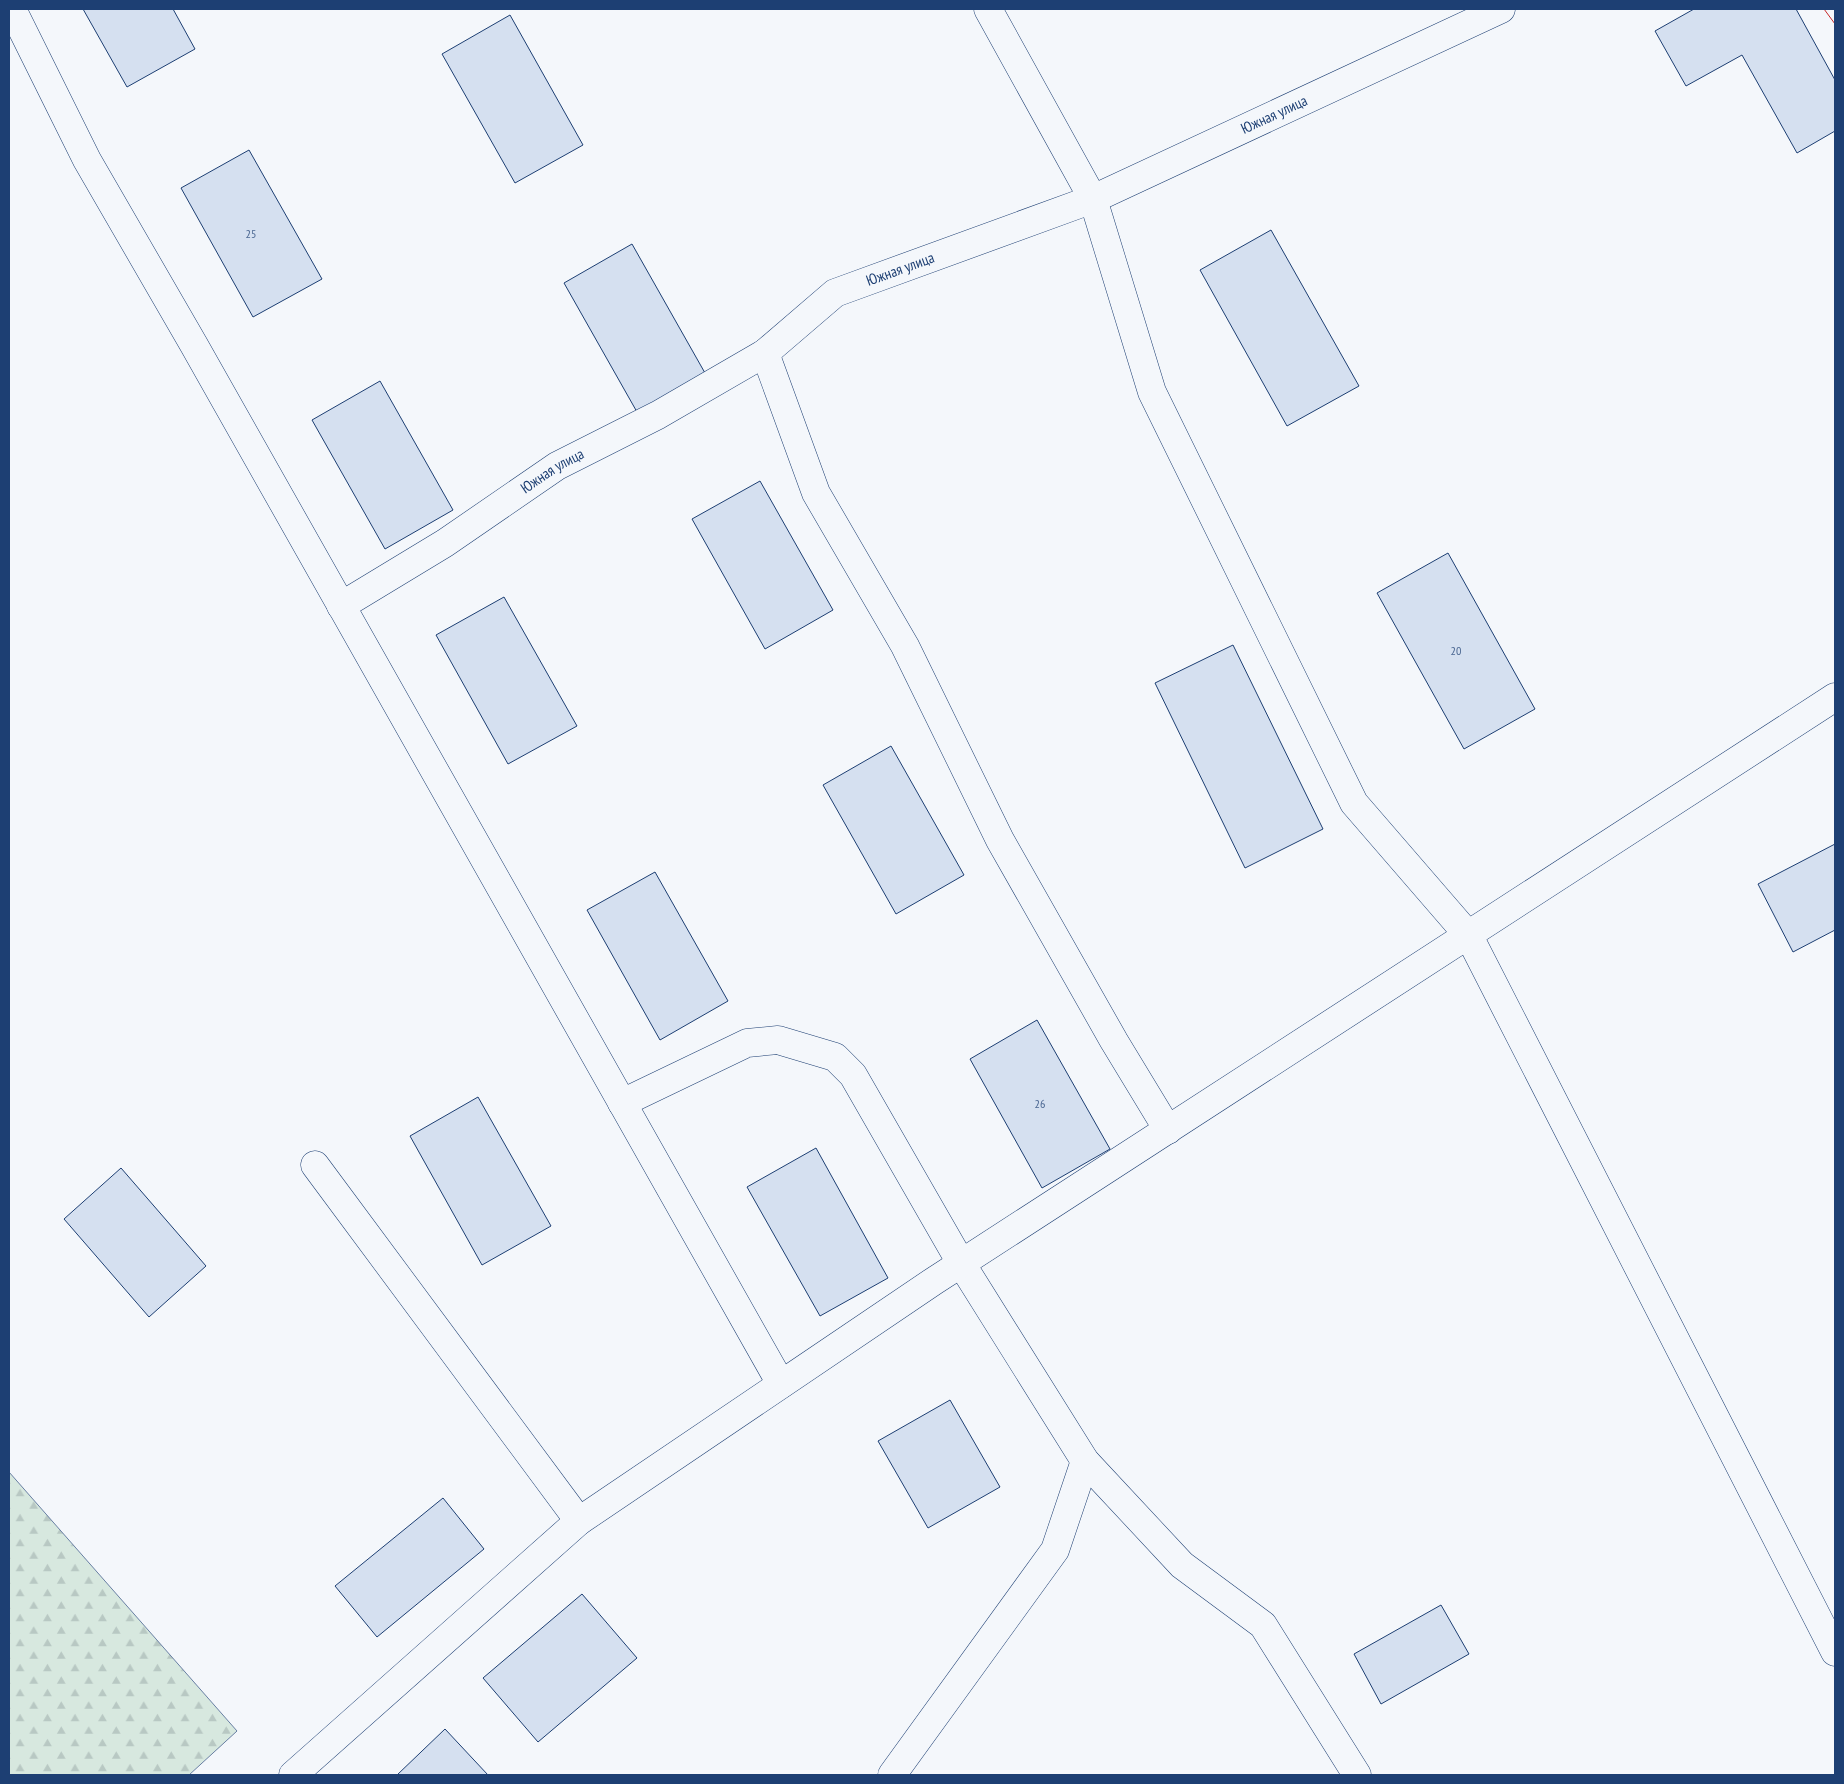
<svg xmlns="http://www.w3.org/2000/svg" width="1844" height="1784" font-family="'PT Sans Narrow',sans-serif">
<style>
.forest{fill:url(#forest-firs);stroke:#687fa3}
.building{fill:#d5e0f0;stroke:#1d3f73}
.lines{fill:none;stroke-linecap:round;stroke-linejoin:round}
.minor-casing{stroke:#1d3f73;stroke-width:29}
.minor{stroke:#f4f7fb;stroke-width:28}
.power{stroke:#c62828;stroke-width:1;stroke-dasharray:18 4 2.5 4;stroke-linecap:butt}
.labels{text-anchor:middle;stroke-width:4;stroke-linejoin:round;paint-order:stroke}
.number-label{font-size:12px;fill:#4b6792}
.street-label{font-size:15px;fill:#1d3f73;stroke:#f4f7fb}
</style>
<defs>
<pattern id="forest-firs" width="22" height="20" patternUnits="userSpaceOnUse" patternTransform="scale(1.25)"><rect width="22" height="20" fill="#d7e8df"/><path d="M5 1l3.5 6h-7zM16 11l3.5 6h-7z" fill="#b8c8c3"/></pattern>
</defs>
<rect width="100%" height="100%" fill="#f4f7fb"/>
<!-- forest -->
<path class="forest" d="M 9,1472 L 237,1731 L 189,1775 L 9,1775 Z"/>
<!-- building -->
<path class="building" d="M 83,9 L 173,9 L 195,49 L 127,87 Z
M 1694,9 L 1796,9 L 1835,80 L 1835,131 L 1797,153 L 1742,55 L 1686,86 L 1655,31 Z
M 510,15 L 583,145 L 515,183 L 442,54 Z
M 249,150 L 322,279 L 253,317 L 181,188 Z
M 1271,230 L 1359,386 L 1287,426 L 1200,270 Z
M 632,244 L 705,373 L 637,412 L 564,283 Z
M 380,381 L 453,510 L 385,549 L 312,420 Z
M 760,481 L 833,610 L 765,649 L 692,519 Z
M 1448,553 L 1535,709 L 1464,749 L 1377,593 Z
M 504,597 L 577,726 L 508,764 L 436,635 Z
M 1233,645 L 1323,829 L 1245,868 L 1155,683 Z
M 891,746 L 964,875 L 896,914 L 823,785 Z
M 1835,844 L 1835,930 L 1793,952 L 1758,884 Z
M 655,872 L 728,1001 L 660,1040 L 587,910 Z
M 1037,1020 L 1110,1149 L 1042,1188 L 970,1059 Z
M 478,1097 L 551,1226 L 482,1265 L 410,1136 Z
M 816,1148 L 888,1278 L 820,1316 L 747,1187 Z
M 121,1168 L 206,1266 L 149,1317 L 64,1219 Z
M 950,1400 L 1000,1487 L 928,1528 L 878,1441 Z
M 443,1498 L 484,1549 L 377,1637 L 335,1586 Z
M 582,1594 L 637,1658 L 538,1742 L 483,1678 Z
M 1441,1605 L 1469,1654 L 1381,1704 L 1354,1654 Z
M 445,1729 L 488,1775 L 397,1775 Z"/>
<g class="lines">
<defs>
<g id="minor">
<path d="M 12,9 L 87,160 L 194,345 L 781,1384"/>
<path d="M 988,9 L 1093,199 L 1152,392 L 1354,803 L 1469,936 L 1835,1652"/>
<path d="M 765,353 L 816,493 L 905,646 L 1000,840 L 1114,1041 L 1168,1130"/>
<path id="s1" d="M 341,606 L 445,543 L 557,466 L 658,415 L 765,353 L 835,293 L 1093,199 L 1501,9"/>
<path d="M 622,1103 L 747,1043 L 778,1040 L 835,1057 L 853,1075 L 961,1263 L 1085,1461 L 1182,1565 L 1263,1625 L 1357,1775"/>
<path d="M 315,1165 L 579,1521"/>
<path d="M 293,1775 L 579,1521 L 934,1281 L 1835,697"/>
<path d="M 892,1775 L 1055,1550 L 1085,1461"/>
</g>
</defs>
<!-- minor casing -->
<use href="#minor" class="minor-casing"/>
<!-- minor -->
<use href="#minor" class="minor"/>
<!-- power -->
<path class="power" d="M 1824,9 L 1835,24"/>
</g>
<g class="labels">
<!-- number labels -->
<g class="number-label">
<text x="251" y="238">25</text>
<text x="1456" y="655">20</text>
<text x="1040" y="1108">26</text>
</g>
<!-- street labels -->
<g class="street-label">
<text dy="5" stroke="none"><textPath href="#s1" startOffset="1061">Южная улица</textPath></text>
<text dy="5" stroke="none"><textPath href="#s1" startOffset="656">Южная улица</textPath></text>
<text dy="5" stroke="none"><textPath href="#s1" startOffset="251">Южная улица</textPath></text>
</g>
</g>
<!-- border -->
<rect width="1844" height="1784" fill="none" stroke="#1d3f73" stroke-width="20"/>
</svg>
